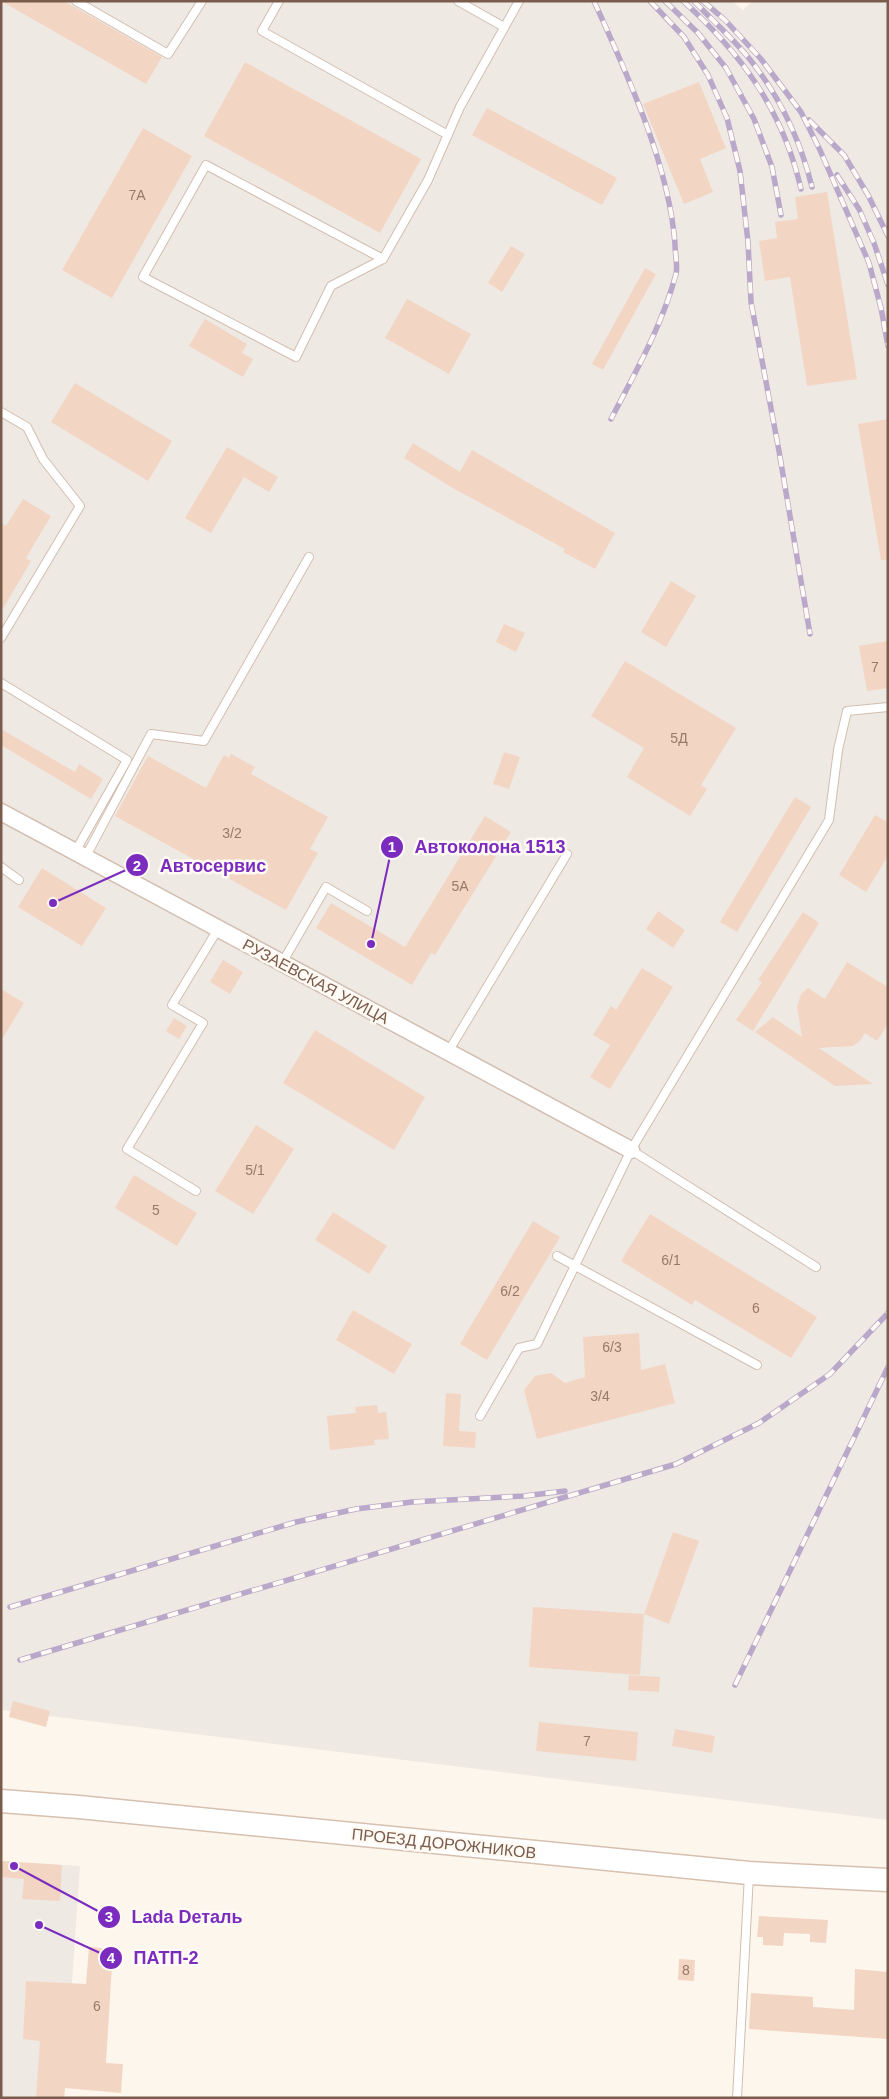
<svg xmlns="http://www.w3.org/2000/svg" width="889" height="2099" font-family="Arial,sans-serif">
<style>
.industrial{fill:#efe9e4}
.building{fill:#f3d5c3}
.lines{fill:none;stroke-linecap:round;stroke-linejoin:round}
.lane-casing{stroke:#d1beb0;stroke-width:10}
.street-casing{stroke:#d1beb0;stroke-width:19}
.secondary-casing{stroke:#d6c0b0;stroke-width:25}
.lane{stroke:#fff;stroke-width:8}
.street{stroke:#fff;stroke-width:16}
.secondary{stroke:#fff;stroke-width:22}
.rail-casing{stroke:#b9a8c9;stroke-width:5.5}
.rail{stroke:#fffaf3;stroke-width:4;stroke-dasharray:11;stroke-linecap:butt}
.labels{text-anchor:middle;stroke-width:5;stroke-linejoin:round;paint-order:stroke}
.number-label{font-size:14px;fill:#987a6a}
.street-label{font-size:16px;fill:#7a5c4d;stroke:#fffaf3}
.leader{fill:none;stroke:#7b2cbf;stroke-width:2}
.callout-dot{fill:#7b2cbf;stroke:#fffaf3;stroke-width:2}
.mark-label{font-size:15px;text-anchor:middle;font-weight:bold;fill:#fff}
.callout-label{font-size:18px;text-anchor:middle;font-weight:bold;fill:#7b2cbf;stroke:#fffaf3;stroke-width:5;stroke-linejoin:round;paint-order:stroke}
</style>
<rect width="100%" height="100%" fill="#fdf6ec"/>
<!-- industrial -->
<path class="industrial" d="M 1,1 L 732,1 L 743,10 L 752,1 L 888,1 L 888,1820 L 1,1710 Z
M 1,1861 L 80,1866 L 64,2098 L 1,2098 Z"/>
<!-- building -->
<path class="building" d="M 1,1 L 64,1 L 162,57 L 146,84 Z
M 245,62 L 421,159 L 380,233 L 204,136 Z
M 699,82 L 726,148 L 700,159 L 713,192 L 684,204 L 643,104 Z
M 487,108 L 617,178 L 602,205 L 472,135 Z
M 143,128 L 192,156 L 112,298 L 62,270 Z
M 827,192 L 857,379 L 807,386 L 790,277 L 765,281 L 759,241 L 777,238 L 775,222 L 798,219 L 795,197 Z
M 511,246 L 525,254 L 502,292 L 488,283 Z
M 645,268 L 656,274 L 603,370 L 592,364 Z
M 407,299 L 471,334 L 449,374 L 385,338 Z
M 205,319 L 247,344 L 242,353 L 253,359 L 243,377 L 189,346 Z
M 75,383 L 172,441 L 148,481 L 51,422 Z
M 888,419 L 888,560 L 881,560 L 858,424 Z
M 413,443 L 460,472 L 472,450 L 615,533 L 595,569 L 563,552 L 565,549 L 451,487 L 404,458 Z
M 227,447 L 278,477 L 269,492 L 244,477 L 211,533 L 185,518 Z
M 23,499 L 51,516 L 26,558 L 31,561 L 1,612 L 1,523 L 6,526 Z
M 671,581 L 696,596 L 666,647 L 641,632 Z
M 504,624 L 525,633 L 516,652 L 496,642 Z
M 888,641 L 888,688 L 867,691 L 859,646 Z
M 625,661 L 736,728 L 701,785 L 707,789 L 690,816 L 627,777 L 644,748 L 591,716 Z
M 1,729 L 75,772 L 79,764 L 103,779 L 91,799 L 1,745 Z
M 504,752 L 520,757 L 509,789 L 493,784 Z
M 231,754 L 255,767 L 251,774 L 328,817 L 310,849 L 318,853 L 286,910 L 115,816 L 148,756 L 206,788 L 224,755 L 229,758 Z
M 795,797 L 811,807 L 737,932 L 720,922 Z
M 875,815 L 888,822 L 888,856 L 866,892 L 839,875 Z
M 485,816 L 511,832 L 435,955 L 431,953 L 412,985 L 316,928 L 331,903 L 405,947 Z
M 42,868 L 106,908 L 82,946 L 18,907 Z
M 658,911 L 685,930 L 673,948 L 646,929 Z
M 803,912 L 819,923 L 753,1031 L 736,1020 L 762,982 L 758,980 Z
M 223,960 L 243,972 L 230,994 L 210,982 Z
M 847,962 L 888,987 L 888,1024 L 877,1041 L 865,1033 L 860,1041 L 853,1046 L 819,1048 L 873,1084 L 835,1086 L 755,1032 L 773,1017 L 802,1037 L 797,1007 L 801,994 L 808,988 L 825,999 Z
M 642,968 L 673,987 L 610,1089 L 590,1077 L 610,1045 L 593,1035 L 611,1006 L 616,1010 Z
M 1,989 L 24,1003 L 1,1041 Z
M 174,1018 L 187,1026 L 179,1039 L 166,1031 Z
M 315,1030 L 425,1097 L 394,1150 L 283,1083 Z
M 256,1125 L 294,1149 L 253,1214 L 215,1191 Z
M 134,1175 L 197,1213 L 177,1246 L 115,1208 Z
M 333,1212 L 387,1246 L 369,1274 L 315,1240 Z
M 650,1214 L 817,1317 L 791,1358 L 695,1300 L 692,1305 L 621,1261 Z
M 533,1221 L 560,1237 L 487,1360 L 460,1344 Z
M 353,1310 L 412,1344 L 394,1374 L 336,1340 Z
M 639,1333 L 641,1370 L 665,1364 L 675,1403 L 537,1439 L 524,1390 L 535,1376 L 551,1373 L 565,1383 L 585,1377 L 583,1337 Z
M 446,1393 L 461,1394 L 459,1431 L 476,1432 L 475,1448 L 443,1446 Z
M 377,1405 L 378,1413 L 386,1412 L 389,1439 L 374,1440 L 375,1445 L 330,1450 L 327,1416 L 356,1413 L 355,1407 Z
M 673,1532 L 699,1541 L 669,1624 L 644,1614 Z
M 533,1607 L 644,1614 L 640,1675 L 529,1667 Z
M 629,1675 L 660,1677 L 659,1692 L 628,1690 Z
M 13,1701 L 50,1711 L 46,1727 L 9,1717 Z
M 539,1722 L 638,1732 L 636,1761 L 536,1751 Z
M 675,1729 L 715,1736 L 712,1753 L 672,1746 Z
M 1,1861 L 62,1865 L 60,1901 L 22,1899 L 24,1879 L 1,1877 Z
M 759,1916 L 828,1920 L 826,1943 L 810,1942 L 810,1934 L 784,1933 L 783,1946 L 763,1945 L 763,1937 L 757,1937 Z
M 89,1947 L 113,1949 L 106,2063 L 123,2064 L 121,2093 L 65,2088 L 64,2098 L 36,2098 L 40,2041 L 23,2039 L 26,1981 L 86,1984 Z
M 679,1959 L 695,1960 L 694,1981 L 678,1980 Z
M 855,1969 L 888,1972 L 888,2039 L 749,2029 L 751,1993 L 813,1997 L 813,2007 L 854,2010 Z"/>
<g class="lines">
<defs>
<path id="lane" d="M 76,1 L 168,54 L 202,1
M 279,1 L 262,31 L 448,135
M 458,1 L 504,27
M 383,259 L 206,165 L 143,277 L 296,357 L 331,286 L 383,259 L 428,180 L 460,107 L 519,1
M 1,412 L 27,427 L 43,459 L 80,506 L 1,638
M 1,683 L 127,760 L 75,852
M 85,858 L 151,734 L 204,741 L 309,557
M 1,867 L 19,880
M 282,963 L 326,887 L 367,911
M 448,1052 L 567,854
M 631,1150 L 816,1267
M 196,1191 L 127,1149 L 203,1023 L 172,1005 L 218,929
M 557,1256 L 757,1365
M 480,1416 L 519,1348 L 537,1344 L 631,1150 L 829,820 L 838,750 L 847,711 L 888,707
M 737,2098 L 749,1875"/>
<path id="street" d="M 1,812 L 631,1150"/>
<path id="secondary" d="M 1,1801 L 79,1807 L 749,1873 L 888,1880"/>
</defs>
<!-- lane casing -->
<use href="#lane" class="lane-casing"/>
<!-- street casing -->
<use href="#street" class="street-casing"/>
<!-- secondary casing -->
<use href="#secondary" class="secondary-casing"/>
<!-- lane -->
<use href="#lane" class="lane"/>
<!-- street -->
<use href="#street" class="street"/>
<!-- secondary -->
<use href="#secondary" class="secondary"/>
<defs>
<path id="rail" d="M 594,1 C 627,74 669,164 675,244 C 675,254 678,266 676,274 C 662,326 635,373 611,419
M 650,1 L 684,37 L 708,75 L 727,118 L 740,171 L 748,242 L 751,302 L 779,451 L 810,634
M 665,1 L 698,33 L 726,68 L 754,119 L 772,167 L 781,215
M 683,1 C 742,54 783,111 801,189
M 694,1 C 712,20 731,37 748,57 C 779,95 800,139 812,187
M 703,1 L 726,21 L 761,59 L 801,112 L 820,150 L 869,263 L 881,308 L 888,346
M 809,120 L 844,155 L 868,195 L 888,236
M 837,175 L 859,209 L 874,243 L 888,285
M 10,1607 L 296,1522 L 356,1509 L 412,1502 L 524,1496 L 565,1491
M 20,1660 L 676,1464 L 759,1423 L 830,1374 L 888,1313
M 735,1685 L 888,1367"/>
</defs>
<!-- rail casing -->
<use href="#rail" class="rail-casing"/>
<!-- rail -->
<use href="#rail" class="rail"/>
</g>
<g class="labels">
<!-- number labels -->
<g class="number-label">
<text x="137" y="200">7А</text>
<text x="875" y="672">7</text>
<text x="679" y="743">5Д</text>
<text x="232" y="838">3/2</text>
<text x="460" y="891">5А</text>
<text x="255" y="1175">5/1</text>
<text x="156" y="1215">5</text>
<text x="671" y="1265">6/1</text>
<text x="510" y="1296">6/2</text>
<text x="756" y="1313">6</text>
<text x="612" y="1352">6/3</text>
<text x="600" y="1401">3/4</text>
<text x="587" y="1746">7</text>
<text x="686" y="1975">8</text>
<text x="97" y="2011">6</text>
</g>
<!-- street labels -->
<g class="street-label">
<text transform="translate(316 981) rotate(28)" y="6">РУЗАЕВСКАЯ УЛИЦА</text>
<text transform="translate(444 1843) rotate(6)" y="6">ПРОЕЗД ДОРОЖНИКОВ</text>
</g>
</g>
<!-- callouts -->
<path class="leader" d="M371 944L392 847M53 903L137 865M14 1866L109 1917M39 1925L111 1958"/>
<g class="callout-dot">
<circle cx="371" cy="944" r="5"/>
<circle cx="53" cy="903" r="5"/>
<circle cx="14" cy="1866" r="5"/>
<circle cx="39" cy="1925" r="5"/>
<circle cx="392" cy="847" r="12"/>
<circle cx="137" cy="865" r="12"/>
<circle cx="109" cy="1917" r="12"/>
<circle cx="111" cy="1958" r="12"/>
</g>
<g class="mark-label">
<text x="392" y="852">1</text>
<text x="137" y="871">2</text>
<text x="109" y="1922">3</text>
<text x="111" y="1963">4</text>
</g>
<g class="callout-label">
<text x="490" y="853">Автоколона 1513</text>
<text x="213" y="872">Автосервис</text>
<text x="187" y="1923">Lada Dеталь</text>
<text x="166" y="1964">ПАТП-2</text>
</g>
<!-- border -->
<rect width="889" height="2099" fill="none" stroke="#7a5c4d" stroke-width="5"/>
</svg>
